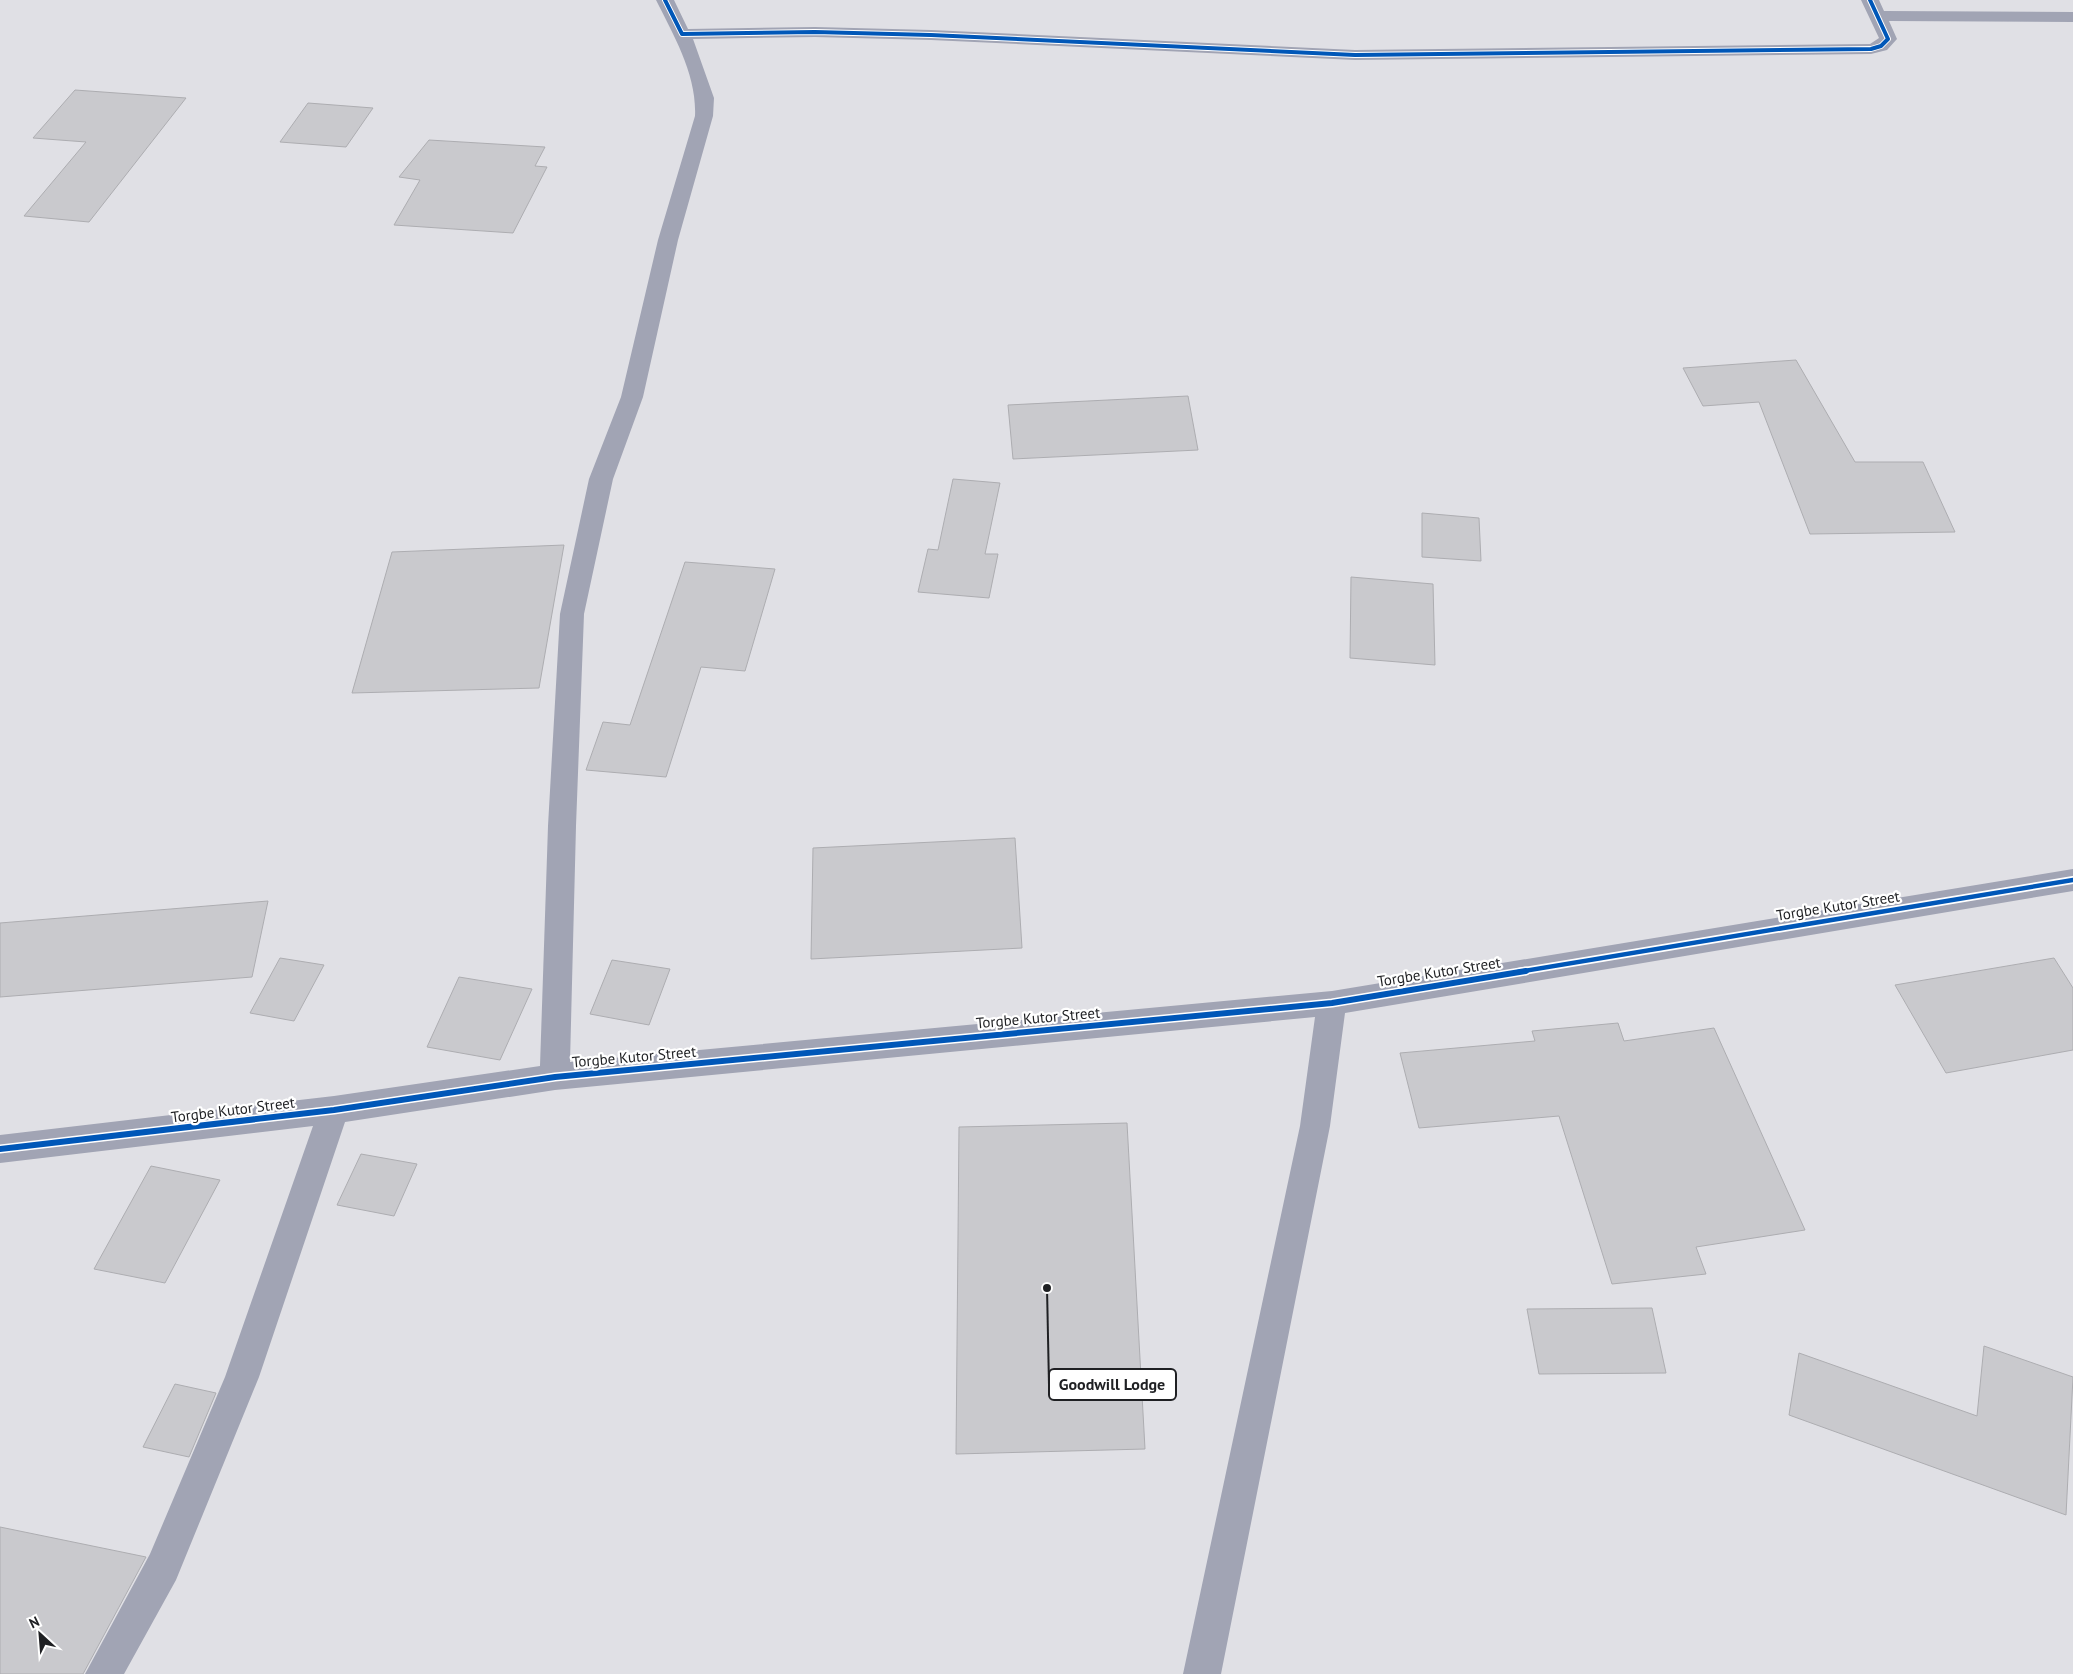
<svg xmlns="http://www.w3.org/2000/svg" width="2073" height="1674" font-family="'PT Sans',sans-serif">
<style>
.building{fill:#c9c9cd;stroke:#adadb1}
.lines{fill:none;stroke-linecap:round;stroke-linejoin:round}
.street{fill:#a1a4b4;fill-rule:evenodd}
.cycleway-far2-casing{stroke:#fff;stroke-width:6}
.cycleway-far1-casing{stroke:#fff;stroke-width:8}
.cycleway-casing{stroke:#fff;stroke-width:9}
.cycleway-far2{stroke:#0057b8;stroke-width:4}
.cycleway-far1{stroke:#0057b8;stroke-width:4.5}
.cycleway{stroke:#0057b8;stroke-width:6}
.labels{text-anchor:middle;stroke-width:4.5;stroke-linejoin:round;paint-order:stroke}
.street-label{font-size:15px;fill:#1f2023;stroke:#fff}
.leader{fill:none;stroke:#1f2023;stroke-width:2}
.callout-dot{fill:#1f2023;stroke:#fff;stroke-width:2}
.callout{fill:#fff;stroke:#1f2023;stroke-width:2}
.callout-label{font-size:16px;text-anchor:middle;font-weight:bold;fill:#1f2023}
</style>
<rect width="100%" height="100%" fill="#e0e0e5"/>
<!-- building -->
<path class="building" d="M 75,90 L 186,98 L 89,222 L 24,216 L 86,142 L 33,138 Z
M 308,103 L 373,108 L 346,147 L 280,142 Z
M 429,140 L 545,147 L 535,166 L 547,167 L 513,233 L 394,225 L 420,180 L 399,177 Z
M 1796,360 L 1855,462 L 1923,462 L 1955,532 L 1810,534 L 1759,402 L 1703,406 L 1683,368 Z
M 1188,396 L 1198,450 L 1013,459 L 1008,405 Z
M 953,479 L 1000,483 L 985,554 L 998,554 L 989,598 L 918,592 L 928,549 L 938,550 Z
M 1422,513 L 1479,518 L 1481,561 L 1422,557 Z
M 564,545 L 539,688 L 352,693 L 392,552 Z
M 685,562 L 775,569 L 745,671 L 701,667 L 666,777 L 586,770 L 603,722 L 630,725 Z
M 1351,577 L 1433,584 L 1435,665 L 1350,658 Z
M 1015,838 L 1022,948 L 811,959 L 813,848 Z
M 268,901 L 252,977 L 0,997 L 0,923 Z
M 280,958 L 324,965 L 294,1021 L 250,1013 Z
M 2054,958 L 2073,988 L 2073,1050 L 1946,1073 L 1895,985 Z
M 612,960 L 670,969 L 649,1025 L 590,1014 Z
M 459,977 L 532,989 L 500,1060 L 427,1047 Z
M 1618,1023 L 1624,1041 L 1714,1028 L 1805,1230 L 1696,1247 L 1706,1274 L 1612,1284 L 1559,1116 L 1419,1128 L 1400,1053 L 1535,1041 L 1532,1031 Z
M 1127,1123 L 1145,1449 L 956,1454 L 959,1127 Z
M 361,1154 L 417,1164 L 394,1216 L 337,1205 Z
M 151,1166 L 220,1180 L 165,1283 L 94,1269 Z
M 1652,1308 L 1666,1373 L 1539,1374 L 1527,1309 Z
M 1984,1346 L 2073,1377 L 2066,1515 L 1789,1415 L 1799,1353 L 1977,1416 Z
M 175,1384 L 216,1393 L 189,1457 L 143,1447 Z
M 0,1527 L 146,1557 L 83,1674 L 0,1674 Z"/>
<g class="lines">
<!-- street -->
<path class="street" d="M 656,0 L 674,0 L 688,29 L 815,27 L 931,30 L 1355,50 L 1870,44 L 1879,38 L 1861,0 L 1879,0 L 1884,11 L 2073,12 L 2073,22 L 1889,21 L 1897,39 L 1887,50 L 1871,54 L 1355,60 L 931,40 L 815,37 L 693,39 L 714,98 L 713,116 L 678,240 L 643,397 L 613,479 L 584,614 L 576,826 L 570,1062 L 1332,991 L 2073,869 L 2073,891 L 1345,1013 L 1330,1126 L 1221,1674 L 1183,1674 L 1300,1126 L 1315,1017 L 555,1090 L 345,1122 L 259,1377 L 176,1580 L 124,1674 L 85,1674 L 150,1554 L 225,1377 L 313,1126 L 0,1163 L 0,1135 L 334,1096 L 540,1066 L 548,826 L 560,614 L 589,479 L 621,397 L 658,240 L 695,116 C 697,75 674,36 656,0 Z"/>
<defs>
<path id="cycleway-far2" d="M 665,0 L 682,34 L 815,32 L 931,35 L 1355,55 L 1871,49 L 1881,46 L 1888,39 L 1870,0"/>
<path id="cycleway-far1" d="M 1518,972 L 2073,880"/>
<path id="cycleway" d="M 0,1149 L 334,1110 L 555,1077 L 1332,1003 L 1526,971"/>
</defs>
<!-- cycleway-far2 casing -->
<use href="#cycleway-far2" class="cycleway-far2-casing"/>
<!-- cycleway-far1 casing -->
<use href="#cycleway-far1" class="cycleway-far1-casing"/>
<!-- cycleway casing -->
<use href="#cycleway" class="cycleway-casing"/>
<!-- cycleway-far2 -->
<use href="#cycleway-far2" class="cycleway-far2"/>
<!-- cycleway-far1 -->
<use href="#cycleway-far1" class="cycleway-far1"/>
<!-- cycleway -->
<use href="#cycleway" class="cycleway"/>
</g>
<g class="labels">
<!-- street labels -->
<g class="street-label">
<text transform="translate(1838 906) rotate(-9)" y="5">Torgbe Kutor Street</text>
<text transform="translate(1439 972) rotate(-9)" y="5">Torgbe Kutor Street</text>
<text transform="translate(1038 1018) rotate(-5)" y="5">Torgbe Kutor Street</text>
<text transform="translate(634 1057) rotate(-5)" y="5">Torgbe Kutor Street</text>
<text transform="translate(233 1110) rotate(-7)" y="5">Torgbe Kutor Street</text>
</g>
</g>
<!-- callouts -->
<path class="leader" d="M1047 1288L1049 1385"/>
<circle class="callout-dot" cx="1047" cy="1288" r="5"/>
<rect class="callout" x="1049" y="1369" width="127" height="31" rx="5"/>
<g class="callout-label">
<text x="1112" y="1390">Goodwill Lodge</text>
</g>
<!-- north arrow -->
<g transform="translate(40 1634) rotate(334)" stroke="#ffffff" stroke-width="4" paint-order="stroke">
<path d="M0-4L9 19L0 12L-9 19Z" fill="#1f2023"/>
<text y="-8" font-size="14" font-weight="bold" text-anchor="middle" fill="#1f2023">N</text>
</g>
</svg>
